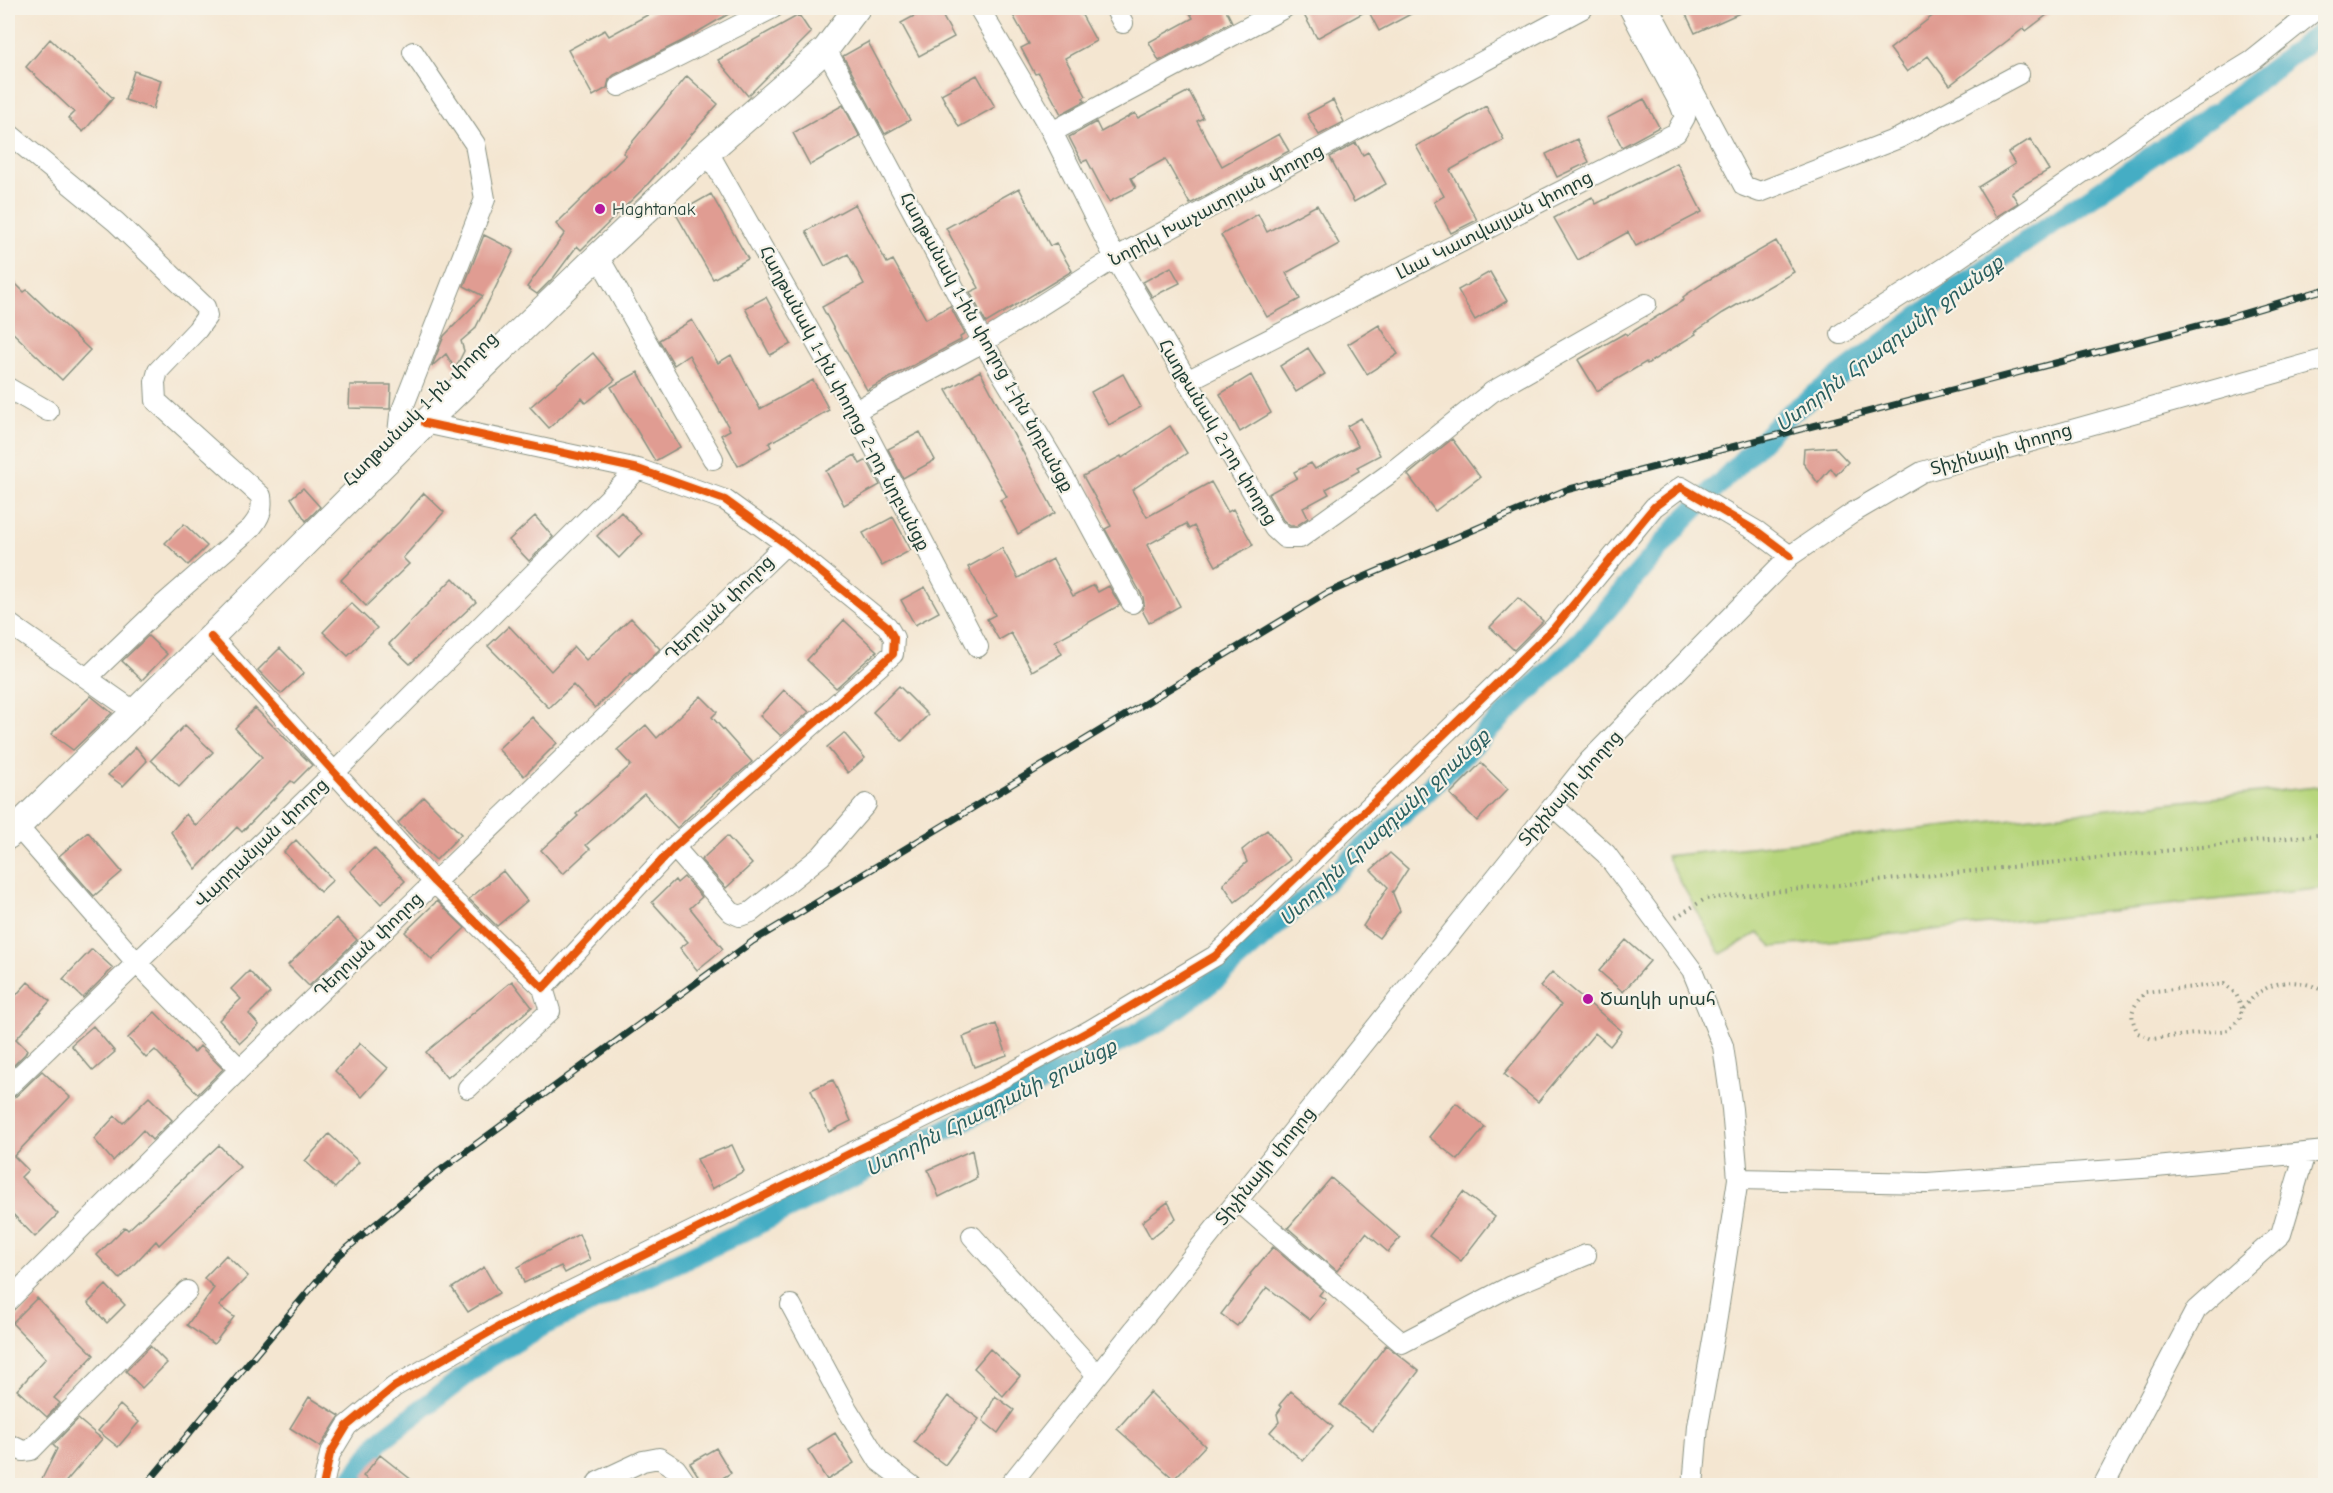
<svg xmlns="http://www.w3.org/2000/svg" width="2333" height="1493" font-family="'Comic Neue','Noto Sans Armenian',sans-serif">
<style>
.green{fill:#b7d67d;stroke:#6b8a58;stroke-width:1.5}
.lines{fill:none;stroke-linecap:round;stroke-linejoin:round}
.canal{stroke:#45adc4;stroke-width:21}
.building{fill:#e09c92}
.minor-casing{stroke:#8a9282;stroke-width:22}
.major-casing{stroke:#8a9282;stroke-width:28}
.path{stroke:#8a9282;stroke-width:4;stroke-dasharray:1.5 4.5;stroke-linecap:butt}
.minor{stroke:#fff;stroke-width:20}
.major{stroke:#fff;stroke-width:26}
.rail-casing{stroke:#1f3d34;stroke-width:7}
.rail{stroke:#f7f3e8;stroke-width:4.5;stroke-dasharray:14;stroke-linecap:butt}
.cycleway-casing{stroke:#f7f3e8;stroke-width:11}
.cycleway{stroke:#e8590c;stroke-width:8}
.poi-dot{fill:#b5179e;stroke:#f7f3e8;stroke-width:2}
.labels{text-anchor:middle;stroke-width:4.5;stroke-linejoin:round;paint-order:stroke}
.street-label{font-size:18px;fill:#1f3d34;stroke:#f7f3e8}
.poi-label{font-size:18px;fill:#1f3d34;stroke:#f7f3e8;text-anchor:start}
.water-label{font-size:20px;font-style:italic;fill:#2a5f5f;stroke:#f7f3e8}
</style>
<rect width="100%" height="100%" fill="#f7f3e8"/>
<filter id="ink" filterUnits="userSpaceOnUse"><feTurbulence type="fractalNoise" baseFrequency=".0167" numOctaves="2"/><feDisplacementMap in="SourceGraphic" scale="12" xChannelSelector="R" yChannelSelector="G"/><feConvolveMatrix kernelMatrix="1 2 1 2 8 2 1 2 1" color-interpolation-filters="sRGB"/></filter>
<filter id="wash" filterUnits="userSpaceOnUse"><feTurbulence type="fractalNoise" baseFrequency=".008" numOctaves="4" result="noise"/><feDisplacementMap in="SourceGraphic" scale="24" xChannelSelector="R" yChannelSelector="G"/><feGaussianBlur stdDeviation="1.35" result="paint"/><feColorMatrix in="noise" values="0 0 0 0 0 0 0 0 0 0 0 0 0 0 0 0 0 1.4 0 .05"/><feComposite in="paint" operator="in"/></filter>
<g filter="url(#wash)">
<rect width="100%" height="100%" fill="#f4e6d1"/>
<!-- green -->
<path class="green" d="M 2325,786 L 2325,888 L 1773,947 L 1758,933 L 1721,954 L 1666,856 Z"/>
<g class="lines">
<!-- canal -->
<path class="canal" d="M 347,1486 L 381,1440 L 490,1357 L 544,1325 L 736,1235 L 1081,1062 L 1158,1022 L 1217,978 L 1413,804 L 1582,639 L 1680,524 L 1784,418 L 1953,291 L 2218,111 L 2326,28"/>
</g>
<g id="blocks">
<!-- building -->
<path class="building" d="M 660,8 L 739,8 L 682,41 L 614,75 L 609,80 L 607,88 L 593,96 L 568,50 L 605,30 L 609,36 Z
M 929,8 L 938,8 L 954,37 L 919,56 L 901,23 Z
M 1009,8 L 1078,8 L 1096,41 L 1065,58 L 1086,96 L 1083,98 L 1085,101 L 1061,114 L 1039,73 L 1035,74 L 1021,48 L 1029,44 Z
M 1187,8 L 1225,8 L 1232,22 L 1159,61 L 1149,42 L 1193,18 Z
M 1300,8 L 1422,8 L 1379,31 L 1368,10 L 1317,38 Z
M 1683,8 L 1751,8 L 1695,33 Z
M 1930,8 L 2056,8 L 2026,31 L 2024,28 L 1950,85 L 1928,56 L 1907,72 L 1890,49 L 1935,14 Z
M 799,15 L 811,33 L 748,96 L 718,60 Z
M 50,39 L 113,98 L 83,132 L 68,118 L 74,112 L 26,67 Z
M 868,42 L 910,120 L 885,134 L 843,56 Z
M 134,71 L 161,80 L 153,109 L 125,100 Z
M 977,75 L 995,107 L 959,127 L 941,94 Z
M 687,76 L 718,104 L 646,186 L 581,250 L 577,246 L 554,277 L 537,294 L 527,287 L 565,233 L 556,224 L 626,155 L 623,153 Z
M 1189,91 L 1203,118 L 1197,121 L 1222,166 L 1279,134 L 1289,151 L 1190,204 L 1165,159 L 1131,178 L 1136,188 L 1109,202 L 1087,160 L 1082,162 L 1069,137 L 1096,122 L 1101,132 L 1135,113 L 1138,118 Z
M 1644,99 L 1659,127 L 1622,147 L 1607,118 Z
M 1333,100 L 1344,122 L 1319,135 L 1307,114 Z
M 843,105 L 860,137 L 810,165 L 793,133 Z
M 1486,106 L 1504,140 L 1450,170 L 1477,220 L 1451,233 L 1434,202 L 1444,196 L 1416,146 Z
M 1577,139 L 1589,162 L 1557,177 L 1546,154 Z
M 2030,139 L 2049,170 L 2011,192 L 2018,203 L 1996,217 L 1978,187 L 2015,164 L 2008,153 Z
M 1356,143 L 1363,155 L 1368,152 L 1386,184 L 1354,202 L 1330,157 Z
M 1677,163 L 1702,212 L 1636,246 L 1628,232 L 1578,260 L 1554,218 L 1592,197 L 1596,204 Z
M 1019,188 L 1050,246 L 1056,243 L 1072,271 L 986,323 L 970,292 L 979,288 L 946,228 Z
M 711,194 L 748,259 L 713,279 L 676,214 Z
M 855,204 L 887,263 L 893,260 L 926,319 L 950,306 L 965,334 L 960,337 L 961,340 L 867,390 L 822,307 L 864,284 L 848,254 L 825,266 L 806,231 Z
M 1317,205 L 1339,244 L 1286,273 L 1300,299 L 1267,317 L 1221,235 L 1258,214 L 1267,232 Z
M 484,235 L 514,250 L 475,329 L 461,341 L 464,351 L 455,369 L 446,354 L 432,366 L 444,336 L 483,296 L 464,286 Z
M 1776,241 L 1794,272 L 1723,313 L 1695,332 L 1696,334 L 1647,364 L 1646,362 L 1597,391 L 1578,360 L 1625,333 L 1627,335 L 1684,300 L 1683,297 L 1705,282 Z
M 1171,267 L 1180,283 L 1152,297 L 1143,282 Z
M 1490,272 L 1507,301 L 1475,320 L 1458,290 Z
M 8,276 L 24,292 L 27,290 L 90,350 L 62,380 L 8,328 Z
M 766,297 L 791,344 L 770,355 L 745,308 Z
M 692,320 L 718,363 L 731,355 L 760,409 L 813,380 L 829,410 L 769,443 L 771,447 L 738,466 L 721,435 L 730,430 L 689,355 L 674,365 L 659,340 Z
M 1379,325 L 1398,354 L 1367,374 L 1348,344 Z
M 1308,348 L 1325,374 L 1296,392 L 1280,366 Z
M 593,353 L 615,380 L 586,403 L 582,398 L 549,428 L 530,407 Z
M 980,371 L 1055,513 L 1018,534 L 1000,500 L 1007,497 L 946,390 Z
M 638,372 L 680,447 L 655,461 L 611,387 Z
M 1123,374 L 1141,407 L 1109,425 L 1091,392 Z
M 1251,375 L 1271,413 L 1240,432 L 1220,394 Z
M 350,385 L 391,385 L 390,409 L 349,408 Z
M 1361,418 L 1380,455 L 1357,467 L 1359,471 L 1326,489 L 1329,494 L 1303,508 L 1308,518 L 1296,526 L 1290,526 L 1283,520 L 1268,494 L 1297,478 L 1294,472 L 1311,463 L 1315,469 L 1358,446 L 1347,426 Z
M 1170,426 L 1187,453 L 1132,490 L 1147,517 L 1211,482 L 1228,512 L 1233,509 L 1253,545 L 1216,566 L 1194,526 L 1189,529 L 1186,524 L 1147,545 L 1180,606 L 1149,623 L 1142,610 L 1144,604 L 1143,597 L 1105,529 L 1111,526 L 1083,476 L 1121,456 L 1122,458 Z
M 920,432 L 935,460 L 903,478 L 888,449 Z
M 1452,439 L 1480,477 L 1435,511 L 1408,475 Z
M 1834,447 L 1848,462 L 1836,475 L 1831,468 L 1818,483 L 1803,463 L 1804,449 Z
M 855,455 L 860,464 L 867,460 L 880,485 L 844,505 L 826,471 Z
M 303,488 L 320,507 L 306,521 L 291,498 Z
M 424,493 L 444,512 L 403,558 L 409,564 L 366,606 L 341,580 L 399,522 Z
M 621,512 L 642,534 L 619,558 L 597,536 Z
M 535,516 L 553,537 L 529,561 L 509,540 Z
M 893,517 L 911,550 L 882,566 L 863,533 Z
M 184,524 L 207,546 L 188,565 L 165,543 Z
M 1002,548 L 1018,578 L 1053,559 L 1073,596 L 1094,585 L 1098,592 L 1109,586 L 1120,605 L 1055,641 L 1062,654 L 1032,671 L 1011,633 L 999,640 L 987,619 L 995,615 L 968,567 Z
M 453,578 L 476,602 L 410,664 L 389,644 Z
M 925,587 L 939,612 L 915,625 L 901,600 Z
M 1518,598 L 1543,621 L 1514,650 L 1490,627 Z
M 351,603 L 377,628 L 348,656 L 323,632 Z
M 631,618 L 660,649 L 633,675 L 631,673 L 595,708 L 573,685 L 549,708 L 488,646 L 509,626 L 551,671 L 574,647 L 586,660 Z
M 844,620 L 877,651 L 836,688 L 807,660 Z
M 148,636 L 167,654 L 142,680 L 122,661 Z
M 280,648 L 304,673 L 281,694 L 258,670 Z
M 899,686 L 928,715 L 902,741 L 873,712 Z
M 784,690 L 809,712 L 781,736 L 760,716 Z
M 91,696 L 112,713 L 73,750 L 51,734 Z
M 701,696 L 717,712 L 712,717 L 752,762 L 721,789 L 720,788 L 677,828 L 644,794 L 586,845 L 590,849 L 563,874 L 541,850 L 578,816 L 576,814 L 631,765 L 617,750 L 646,725 L 657,738 Z
M 255,708 L 312,765 L 294,783 L 291,781 L 242,832 L 237,827 L 196,869 L 171,832 L 186,814 L 196,826 L 262,757 L 235,728 Z
M 532,717 L 557,743 L 524,776 L 498,749 Z
M 185,725 L 213,752 L 179,787 L 151,760 Z
M 844,733 L 865,758 L 848,773 L 827,747 Z
M 136,747 L 147,761 L 123,786 L 108,775 Z
M 1481,763 L 1508,789 L 1477,821 L 1450,794 Z
M 424,797 L 461,834 L 436,860 L 398,823 Z
M 1267,830 L 1290,860 L 1235,902 L 1223,884 L 1247,862 L 1242,850 Z
M 88,832 L 122,872 L 94,896 L 59,856 Z
M 727,836 L 752,864 L 726,888 L 701,860 Z
M 296,840 L 333,880 L 320,892 L 284,852 Z
M 374,848 L 405,881 L 381,904 L 350,871 Z
M 1390,853 L 1408,869 L 1393,892 L 1392,891 L 1400,911 L 1379,938 L 1363,926 L 1388,887 L 1371,870 Z
M 503,871 L 527,901 L 497,926 L 469,899 Z
M 684,877 L 702,897 L 690,908 L 723,949 L 697,970 L 680,948 L 688,942 L 652,902 L 675,880 L 677,883 Z
M 437,901 L 465,928 L 432,960 L 405,932 Z
M 336,918 L 357,940 L 309,986 L 288,965 Z
M 1626,940 L 1650,961 L 1623,992 L 1599,971 Z
M 92,949 L 113,968 L 83,998 L 63,979 Z
M 249,971 L 270,993 L 249,1014 L 259,1025 L 240,1043 L 219,1020 L 241,999 L 231,989 Z
M 1552,972 L 1622,1031 L 1610,1046 L 1595,1033 L 1538,1102 L 1504,1074 L 1561,1005 L 1540,986 Z
M 512,981 L 532,1007 L 447,1078 L 426,1052 Z
M 28,982 L 50,1001 L 16,1039 L 27,1050 L 25,1054 L 8,1071 L 8,1004 Z
M 155,1012 L 194,1053 L 200,1046 L 223,1069 L 198,1094 L 155,1050 L 146,1058 L 128,1038 Z
M 996,1024 L 1007,1055 L 974,1067 L 963,1037 Z
M 93,1026 L 115,1052 L 93,1071 L 71,1045 Z
M 360,1043 L 388,1068 L 362,1097 L 335,1071 Z
M 42,1071 L 70,1097 L 14,1156 L 28,1170 L 21,1177 L 58,1214 L 35,1237 L 8,1209 L 8,1099 L 16,1096 Z
M 833,1080 L 851,1121 L 829,1132 L 811,1090 Z
M 149,1097 L 172,1120 L 152,1140 L 143,1130 L 113,1161 L 94,1139 L 115,1116 L 123,1123 Z
M 1456,1103 L 1485,1127 L 1458,1160 L 1429,1137 Z
M 329,1134 L 359,1162 L 335,1188 L 305,1161 Z
M 219,1145 L 240,1167 L 159,1245 L 156,1241 L 120,1279 L 97,1255 L 125,1227 L 128,1230 Z
M 732,1145 L 744,1171 L 712,1189 L 697,1159 Z
M 972,1150 L 977,1178 L 939,1197 L 928,1170 Z
M 1331,1178 L 1400,1238 L 1388,1252 L 1366,1233 L 1337,1271 L 1288,1228 Z
M 1463,1192 L 1495,1217 L 1461,1261 L 1429,1236 Z
M 1168,1202 L 1176,1218 L 1151,1238 L 1142,1222 Z
M 579,1234 L 590,1260 L 565,1273 L 561,1266 L 524,1283 L 518,1267 Z
M 1273,1247 L 1323,1290 L 1319,1295 L 1326,1300 L 1310,1320 L 1267,1287 L 1237,1326 L 1221,1314 L 1251,1275 L 1250,1274 Z
M 226,1255 L 248,1276 L 219,1306 L 234,1317 L 214,1344 L 187,1325 L 214,1288 L 204,1278 Z
M 484,1267 L 499,1293 L 468,1312 L 452,1288 Z
M 106,1285 L 125,1305 L 107,1323 L 88,1303 Z
M 37,1298 L 94,1355 L 54,1398 L 60,1403 L 47,1417 L 17,1390 L 46,1358 L 12,1323 Z
M 1386,1345 L 1419,1371 L 1373,1431 L 1340,1405 Z
M 150,1346 L 167,1363 L 142,1388 L 126,1371 Z
M 990,1349 L 1020,1376 L 1003,1396 L 974,1368 Z
M 1291,1391 L 1333,1427 L 1303,1461 L 1270,1432 L 1279,1422 L 1277,1414 L 1282,1407 L 1279,1405 Z
M 1150,1392 L 1205,1446 L 1174,1479 L 1117,1429 Z
M 948,1396 L 979,1419 L 945,1465 L 914,1442 Z
M 995,1396 L 1014,1410 L 998,1433 L 983,1421 Z
M 309,1397 L 340,1416 L 320,1447 L 290,1428 Z
M 120,1405 L 139,1422 L 118,1447 L 98,1431 Z
M 78,1419 L 102,1439 L 63,1485 L 39,1485 L 57,1449 L 53,1445 Z
M 835,1433 L 854,1463 L 827,1480 L 808,1450 Z
M 716,1448 L 731,1473 L 711,1485 L 704,1485 L 690,1463 Z
M 380,1455 L 418,1485 L 375,1485 L 363,1476 Z"/>
</g>
</g>
<g filter="url(#ink)">
<use href="#blocks" fill-opacity="0" stroke="#8a9282" stroke-width="1.5"/>
<g class="lines">
<defs>
<path id="minor" d="M 979,8 L 1052,132 L 1115,258 L 1274,528 L 1285,538 L 1300,538 L 1389,474 L 1492,392 L 1646,304
M 1115,8 L 1123,23
M 1649,8 L 1744,186 L 1760,192 L 1899,138 L 2019,74
M 826,49 L 983,342 L 1066,481 L 1132,603
M 619,86 L 773,8
M 1052,132 L 1284,8
M 8,133 L 116,222 L 205,307 L 207,316 L 197,330 L 158,371 L 155,382 L 156,401 L 261,496 C 263,510 260,517 251,528 L 165,603 L 87,678
M 708,152 L 855,411 L 978,647
M 598,256 L 713,459
M 1841,334 L 1947,266 L 2174,109 L 2252,61 L 2318,8
M 1187,381 L 1676,133 L 1685,117 L 1680,104 L 1629,8
M 8,388 L 48,411
M 855,411 L 983,342 L 1115,258 L 1583,8
M 396,452 L 400,415 L 485,199 L 475,144 L 413,52
M 8,623 L 135,712
M 211,637 L 434,882 L 543,988 L 674,847 L 893,654 L 894,638 L 887,626 L 786,544 L 725,500 L 638,469 L 425,423
M 1553,806 L 1606,854 L 1692,970 L 1723,1046 L 1732,1109 L 1738,1179 L 1717,1317 L 1698,1426 L 1693,1486
M 17,826 L 136,962 L 240,1069
M 674,847 L 731,912 L 740,916 L 751,912 L 821,856 L 866,804
M 8,1087 L 335,772 L 638,469
M 468,1088 L 550,1011 L 543,988
M 1738,1179 L 1927,1183 L 2156,1167 L 2326,1151
M 1237,1200 L 1402,1343 L 1509,1287 L 1586,1255
M 972,1236 L 1097,1375
M 8,1301 L 240,1069 L 786,544
M 791,1305 L 847,1409 L 879,1461 L 912,1486
M 8,1444 L 23,1451 L 31,1450 L 187,1291
M 598,1482 L 643,1461 L 659,1458 L 676,1469 L 688,1486
M 323,1486 L 330,1454 L 347,1426 L 394,1387 L 502,1325 L 989,1085 L 1089,1031 L 1215,956 L 1554,628 L 1654,507 L 1681,487 L 1758,532 L 1790,556
M 1009,1486 L 1589,761 L 1790,556 L 1854,512 L 1922,472 L 2326,359
M 2103,1486 L 2196,1310 L 2281,1234 L 2305,1153"/>
<path id="major" d="M 8,836 L 211,637 L 425,423 L 598,256 L 708,152 L 826,49 L 857,8"/>
</defs>
<!-- minor casing -->
<use href="#minor" class="minor-casing"/>
<!-- major casing -->
<use href="#major" class="major-casing"/>
<!-- path -->
<path class="path" d="M 1676,917 L 1705,899 L 2326,834
M 2242,1008 L 2236,994 L 2224,984 L 2145,992 C 2132,1008 2128,1013 2138,1033 L 2152,1039 L 2229,1030 L 2240,1018 L 2242,1008 C 2249,1002 2256,993 2265,989 C 2283,978 2309,981 2326,993"/>
<!-- minor -->
<use href="#minor" class="minor"/>
<!-- major -->
<use href="#major" class="major"/>
<defs>
<path id="rail" d="M 145,1486 L 338,1256 L 434,1175 L 753,941 L 1327,593 L 1566,490 L 2225,319 L 2326,289"/>
</defs>
<!-- rail casing -->
<use href="#rail" class="rail-casing"/>
<!-- rail -->
<use href="#rail" class="rail"/>
<defs>
<path id="cycleway" d="M 211,637 L 434,882 L 543,988 L 674,847 L 893,654 L 894,638 L 887,626 L 786,544 L 725,500 L 638,469 L 425,423
M 323,1486 L 330,1454 L 347,1426 L 394,1387 L 502,1325 L 989,1085 L 1089,1031 L 1215,956 L 1554,628 L 1654,507 L 1681,487 L 1758,532 L 1790,556"/>
</defs>
<!-- cycleway casing -->
<use href="#cycleway" class="cycleway-casing"/>
<!-- cycleway -->
<use href="#cycleway" class="cycleway"/>
</g>
</g>
<!-- markers -->
<g class="poi-dot">
<circle cx="600" cy="209" r="6"/>
<circle cx="1588" cy="999" r="6"/>
</g>
<g class="labels">
<!-- street labels -->
<g class="street-label">
<text transform="translate(1216 205) rotate(-28)" y="6">Նորիկ Խաչատրյան փողոց</text>
<text transform="translate(1494 225) rotate(-27)" y="6">Լևա Կատվալյան փողոց</text>
<text transform="translate(987 342) rotate(61)" y="6">Հաղթանակ 1-ին փողոց 1-ին նրբանցք</text>
<text transform="translate(845 398) rotate(62)" y="6">Հաղթանակ 1-ին փողոց 2-րդ նրբանցք</text>
<text transform="translate(420 409) rotate(-45)" y="6">Հաղթանակ 1-ին փողոց</text>
<text transform="translate(1218 432) rotate(59)" y="6">Հաղթանակ 2-րդ փողոց</text>
<text transform="translate(2001 449) rotate(-16)" y="6">Տիչինայի փողոց</text>
<text transform="translate(719 608) rotate(-44)" y="6">Դեղոյան փողոց</text>
<text transform="translate(1570 788) rotate(-49)" y="6">Տիչինայի փողոց</text>
<text transform="translate(261 843) rotate(-44)" y="6">Վարդանյան փողոց</text>
<text transform="translate(368 945) rotate(-44)" y="6">Դեղոյան փողոց</text>
<text transform="translate(1265 1166) rotate(-51)" y="6">Տիչինայի փողոց</text>
</g>
<!-- poi labels -->
<g class="poi-label">
<text x="612" y="215">Haghtanak</text>
<text x="1600" y="1005">Ծաղկի սրահ</text>
</g>
<!-- water labels -->
<g class="water-label">
<text transform="translate(1889 343) rotate(-37)" y="7">Ստորին Հրազդանի ջրանցք</text>
<text transform="translate(1384 827) rotate(-43)" y="7">Ստորին Հրազդանի ջրանցք</text>
<text transform="translate(991 1107) rotate(-27)" y="7">Ստորին Հրազդանի ջրանցք</text>
</g>
</g>
<!-- margin -->
<rect width="2333" height="1493" fill="none" stroke="#f7f3e8" stroke-width="30"/>
</svg>
